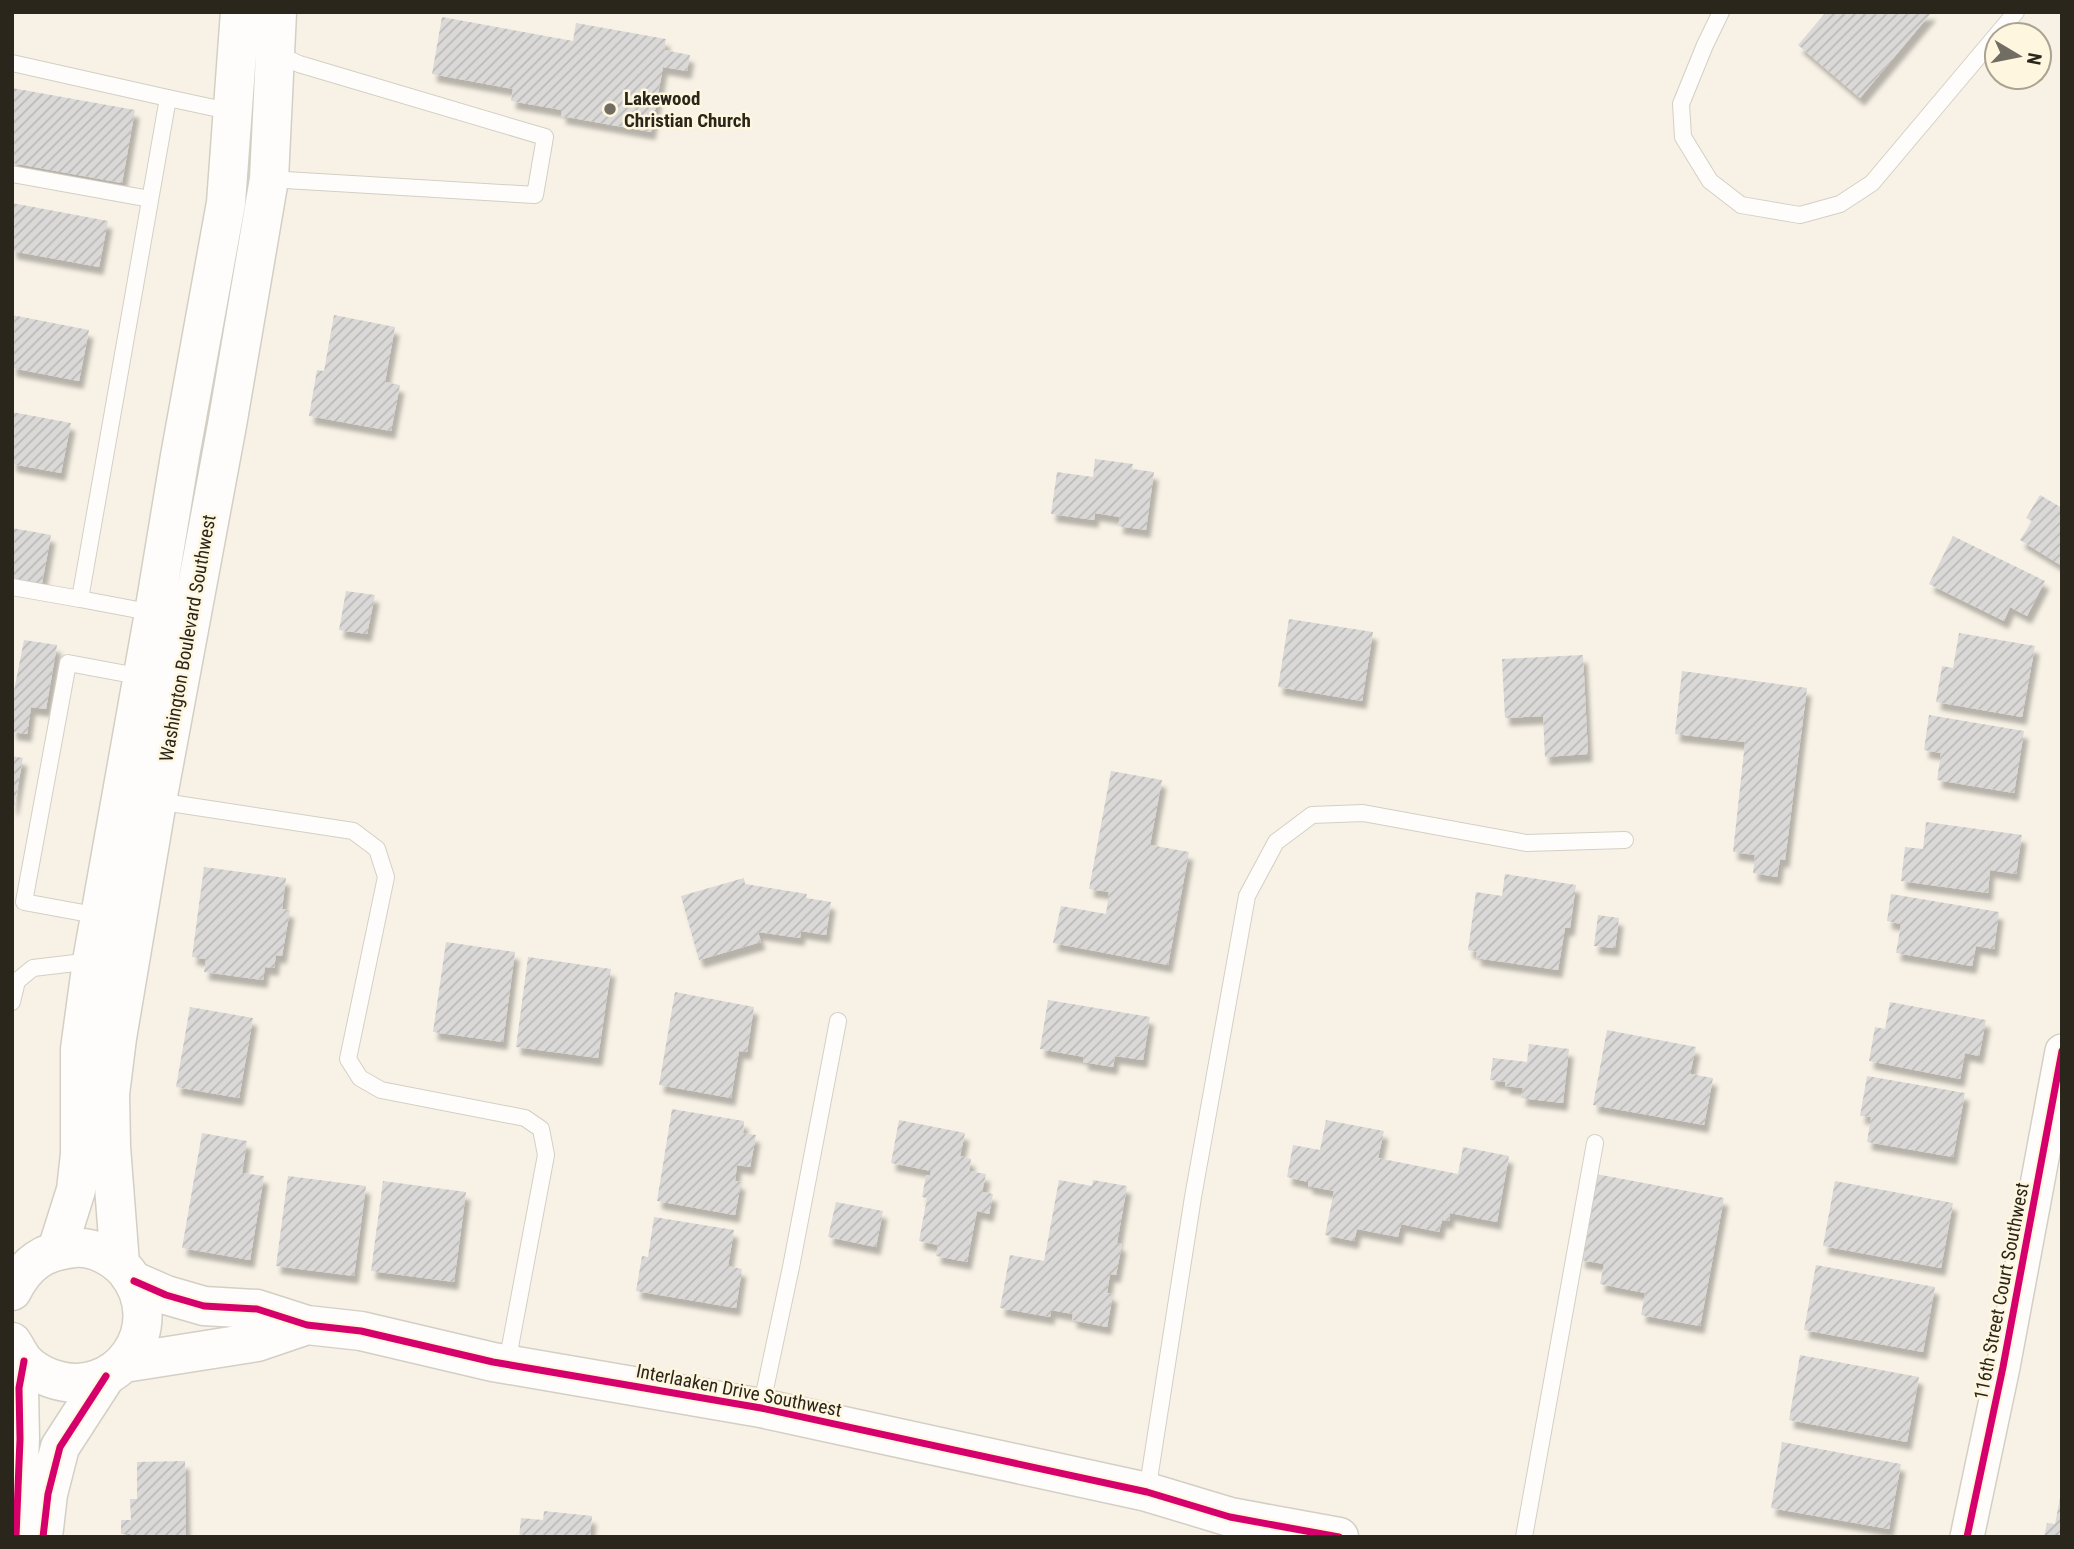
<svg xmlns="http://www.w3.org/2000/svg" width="2074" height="1549" font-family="'Roboto Condensed',sans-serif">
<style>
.building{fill:url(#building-hatch);filter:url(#shadow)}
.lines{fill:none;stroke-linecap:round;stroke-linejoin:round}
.lane-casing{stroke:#d3cfc4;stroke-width:18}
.street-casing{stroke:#d3cfc4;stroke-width:36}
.secondary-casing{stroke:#d3cfc4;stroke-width:41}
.lane{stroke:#fefdfb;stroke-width:16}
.street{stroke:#fefdfb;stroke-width:33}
.secondary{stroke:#fefdfb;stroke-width:38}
.cycleway-casing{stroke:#fff6df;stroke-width:11}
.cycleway{stroke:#d6006c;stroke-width:7}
.poi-dot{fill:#726d62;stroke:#fff6df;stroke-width:2.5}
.labels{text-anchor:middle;stroke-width:5;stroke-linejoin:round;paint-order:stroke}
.poi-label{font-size:19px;font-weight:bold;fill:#2a261b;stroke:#fff6df;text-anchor:start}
.street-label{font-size:19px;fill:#2a261b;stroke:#fff6df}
</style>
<defs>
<pattern id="building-hatch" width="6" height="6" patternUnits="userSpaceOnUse" patternTransform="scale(1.75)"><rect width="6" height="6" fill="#dad9d8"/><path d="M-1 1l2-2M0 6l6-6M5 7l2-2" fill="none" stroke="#bbbab9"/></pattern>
<filter id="shadow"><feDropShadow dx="4.5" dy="8" stdDeviation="2" flood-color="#0004"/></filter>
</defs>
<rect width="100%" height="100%" fill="#f8f2e6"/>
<!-- building -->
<path class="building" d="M 1826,12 L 1932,12 L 1860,98 L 1798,45 Z
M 442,17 L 573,41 L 576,23 L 666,39 L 664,50 L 690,55 L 687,71 L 663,67 L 651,132 L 561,116 L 562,110 L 511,101 L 513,89 L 432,74 Z
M 12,88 L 135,110 L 122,183 L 12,163 Z
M 12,203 L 108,221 L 99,267 L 12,251 Z
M 12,315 L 89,330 L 79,381 L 12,368 Z
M 334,315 L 395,327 L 385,382 L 400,385 L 391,431 L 309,416 L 317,370 L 324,371 Z
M 12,412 L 71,423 L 61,473 L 12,464 Z
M 1095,459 L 1133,464 L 1132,469 L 1154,472 L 1146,530 L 1118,526 L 1120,517 L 1095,513 L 1094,520 L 1051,514 L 1057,472 L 1093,477 Z
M 2040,495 L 2062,508 L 2062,566 L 2020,540 L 2032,521 L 2026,518 Z
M 12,528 L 51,535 L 42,583 L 12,578 Z
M 1953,536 L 2045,581 L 2027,616 L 2010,607 L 2004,621 L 1929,584 Z
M 346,591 L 375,595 L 367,634 L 339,630 Z
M 1289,619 L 1373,632 L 1362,701 L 1278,687 Z
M 1959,633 L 2035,646 L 2022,717 L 1936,702 L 1942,666 L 1953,668 Z
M 24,640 L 57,645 L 46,709 L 31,707 L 27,734 L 12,732 L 12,701 Z
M 1583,655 L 1588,754 L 1545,757 L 1543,716 L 1505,718 L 1502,659 Z
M 1682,671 L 1807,688 L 1785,860 L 1780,859 L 1777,877 L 1753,873 L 1755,855 L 1733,852 L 1745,742 L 1675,734 Z
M 1929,715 L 2024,731 L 2014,793 L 1937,780 L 1941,753 L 1924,750 Z
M 12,756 L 23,758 L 14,807 L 12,807 Z
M 1111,771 L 1162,780 L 1150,845 L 1189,852 L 1168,965 L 1053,943 L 1061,906 L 1106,914 L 1109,892 L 1089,889 Z
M 1926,822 L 2022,835 L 2016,874 L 1990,870 L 1988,893 L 1901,881 L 1905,847 L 1923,849 Z
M 204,867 L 286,878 L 282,909 L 290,910 L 282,956 L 276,955 L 274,968 L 265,967 L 263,980 L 204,972 L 206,959 L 192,957 Z
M 1505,874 L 1576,885 L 1570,928 L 1565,928 L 1558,970 L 1476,958 L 1477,952 L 1468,950 L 1476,892 L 1502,896 Z
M 744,878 L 745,884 L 807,894 L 806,898 L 831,902 L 826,935 L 801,931 L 800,938 L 758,932 L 761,942 L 699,960 L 681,896 Z
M 1891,894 L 1999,912 L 1994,949 L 1976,946 L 1972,966 L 1896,953 L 1901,924 L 1887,921 Z
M 1598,915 L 1619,918 L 1615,948 L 1594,946 Z
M 446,942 L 515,952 L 503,1042 L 433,1032 Z
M 528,957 L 611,969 L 598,1058 L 516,1047 Z
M 675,992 L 754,1007 L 747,1052 L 739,1051 L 731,1098 L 659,1085 Z
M 1048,1000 L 1150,1017 L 1143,1060 L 1115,1056 L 1113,1067 L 1083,1062 L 1084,1057 L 1040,1049 Z
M 1890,1002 L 1986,1020 L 1979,1056 L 1965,1053 L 1960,1079 L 1869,1061 L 1875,1027 L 1885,1029 Z
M 190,1007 L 253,1018 L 239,1098 L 176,1087 Z
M 1607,1030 L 1696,1047 L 1690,1074 L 1713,1078 L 1704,1125 L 1593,1105 Z
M 1529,1044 L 1569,1049 L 1563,1103 L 1521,1098 L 1523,1088 L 1505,1086 L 1505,1082 L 1490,1080 L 1493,1058 L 1527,1062 Z
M 1867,1076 L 1965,1093 L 1953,1157 L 1867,1142 L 1871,1117 L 1860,1116 Z
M 672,1109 L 744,1121 L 743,1133 L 756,1135 L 750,1167 L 737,1165 L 735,1181 L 741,1182 L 735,1215 L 657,1201 Z
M 899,1120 L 965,1133 L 960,1156 L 971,1159 L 969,1171 L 986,1174 L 982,1192 L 993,1194 L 989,1214 L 977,1211 L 967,1262 L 936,1256 L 938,1245 L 919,1241 L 927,1198 L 922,1197 L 926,1175 L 930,1176 L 931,1171 L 891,1163 Z
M 1326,1120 L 1384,1131 L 1378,1158 L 1458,1174 L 1463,1147 L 1509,1156 L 1497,1222 L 1450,1213 L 1449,1221 L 1442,1220 L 1439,1232 L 1401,1224 L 1398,1237 L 1357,1229 L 1354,1241 L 1325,1235 L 1334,1191 L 1308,1186 L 1308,1182 L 1287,1177 L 1293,1145 L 1320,1150 Z
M 202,1133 L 247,1141 L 242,1173 L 264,1176 L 250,1260 L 182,1248 Z
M 1596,1174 L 1724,1198 L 1700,1326 L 1641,1315 L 1645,1293 L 1600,1284 L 1604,1264 L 1580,1260 Z
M 288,1176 L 366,1186 L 354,1276 L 276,1266 Z
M 1059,1180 L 1092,1186 L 1093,1180 L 1127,1186 L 1117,1243 L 1122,1244 L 1116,1275 L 1110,1274 L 1107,1293 L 1113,1294 L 1107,1327 L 1072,1320 L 1073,1314 L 1051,1310 L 1050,1317 L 1000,1308 L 1010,1255 L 1044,1261 Z
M 383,1181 L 466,1192 L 454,1282 L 371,1271 Z
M 1835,1181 L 1953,1203 L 1941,1268 L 1823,1246 Z
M 836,1202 L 883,1211 L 876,1247 L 828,1237 Z
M 654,1217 L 734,1230 L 728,1266 L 742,1269 L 736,1308 L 636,1291 L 642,1256 L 648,1257 Z
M 1816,1265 L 1935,1287 L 1923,1352 L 1804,1330 Z
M 1800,1355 L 1919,1377 L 1907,1442 L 1789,1420 Z
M 1782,1442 L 1901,1464 L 1889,1529 L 1771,1508 Z
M 185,1461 L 186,1537 L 130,1537 L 130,1534 L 121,1534 L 121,1520 L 131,1520 L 130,1499 L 137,1499 L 137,1462 Z
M 2060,1498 L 2062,1537 L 2044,1537 L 2047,1523 L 2055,1524 Z
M 544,1511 L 592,1516 L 590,1537 L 519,1537 L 521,1518 L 543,1520 Z"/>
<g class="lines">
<defs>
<path id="lane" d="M 1721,12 L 1705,45 L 1681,104 L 1683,137 L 1710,181 L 1741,205 L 1800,215 L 1840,204 L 1872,183 L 2016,12
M 12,63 L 168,98
M 12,174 L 150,199
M 269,179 L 535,195 L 545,137 L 299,64 L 276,53
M 12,587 L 80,599
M 154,613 L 80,599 L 168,98 L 233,112
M 157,801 L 353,831 L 377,849 L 386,877 L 348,1059 L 360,1078 L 381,1090 L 525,1118 L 541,1129 L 546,1155 L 507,1363
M 100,916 L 24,902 L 68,663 L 143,677
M 12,1002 L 17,981 L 33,968 L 92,961
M 761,1408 L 791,1267 L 838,1021
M 1147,1492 L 1193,1197 L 1247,896 L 1276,842 L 1312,815 L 1363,813 L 1526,843 L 1625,840
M 1524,1537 L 1595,1143"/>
<path id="street" d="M 1967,1537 L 2003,1367 L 2062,1051"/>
<path id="secondary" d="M 57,1250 L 76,1190 L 80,1154 L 80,1049 L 92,961 L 154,613 L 180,456 L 226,203 L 240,12
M 120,1264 L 111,1147 L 110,1094 L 117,1038 L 157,801 L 227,425 L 269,179 L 277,12
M 134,1281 L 166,1295 L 204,1306 L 257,1309 L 307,1325 L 361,1331 L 493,1362 L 761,1408 L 1147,1492 L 1230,1517 L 1339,1537
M 12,1291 C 26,1263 44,1251 74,1248 C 93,1246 114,1257 126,1271 C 171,1326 117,1403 50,1378 C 41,1375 30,1368 24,1361 C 19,1355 16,1348 12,1342
M 124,1363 L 257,1342 L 307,1325
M 16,1537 L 20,1439 L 19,1388 L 24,1361
M 43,1537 L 48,1494 L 60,1447 L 106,1376"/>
</defs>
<!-- lane casing -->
<use href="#lane" class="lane-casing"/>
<!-- street casing -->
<use href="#street" class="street-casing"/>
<!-- secondary casing -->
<use href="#secondary" class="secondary-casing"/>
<!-- lane -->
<use href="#lane" class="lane"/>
<!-- street -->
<use href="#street" class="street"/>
<!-- secondary -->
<use href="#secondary" class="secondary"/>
<defs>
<path id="cycleway" d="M 134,1281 L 166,1295 L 204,1306 L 257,1309 L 307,1325 L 361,1331 L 493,1362 L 761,1408 L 1147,1492 L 1230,1517 L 1339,1537
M 16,1537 L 20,1439 L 19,1388 L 24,1361
M 43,1537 L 48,1494 L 60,1447 L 106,1376
M 1967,1537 L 2003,1367 L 2062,1051"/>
</defs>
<!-- cycleway casing -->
<use href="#cycleway" class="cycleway-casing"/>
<!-- cycleway -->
<use href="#cycleway" class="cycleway"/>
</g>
<!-- markers -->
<circle class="poi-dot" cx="610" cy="109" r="7"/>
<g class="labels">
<!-- poi labels -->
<g class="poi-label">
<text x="624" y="105">Lakewood<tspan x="624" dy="22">Christian Church</tspan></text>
</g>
<!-- street labels -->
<g class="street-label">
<text transform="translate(187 638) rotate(-80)" y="7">Washington Boulevard Southwest</text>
<text transform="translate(2001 1291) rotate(-79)" y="7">116th Street Court Southwest</text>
<text transform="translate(739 1390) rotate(11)" y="7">Interlaaken Drive Southwest</text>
</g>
</g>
<!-- border -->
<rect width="2074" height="1549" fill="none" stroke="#2a261b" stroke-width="28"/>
<!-- north arrow -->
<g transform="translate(2018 56) rotate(100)"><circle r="33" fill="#fff6df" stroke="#aaa391" stroke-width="2"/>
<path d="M0-5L12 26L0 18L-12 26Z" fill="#726d62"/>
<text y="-10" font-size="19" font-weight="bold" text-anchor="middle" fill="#2a261b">N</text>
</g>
</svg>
